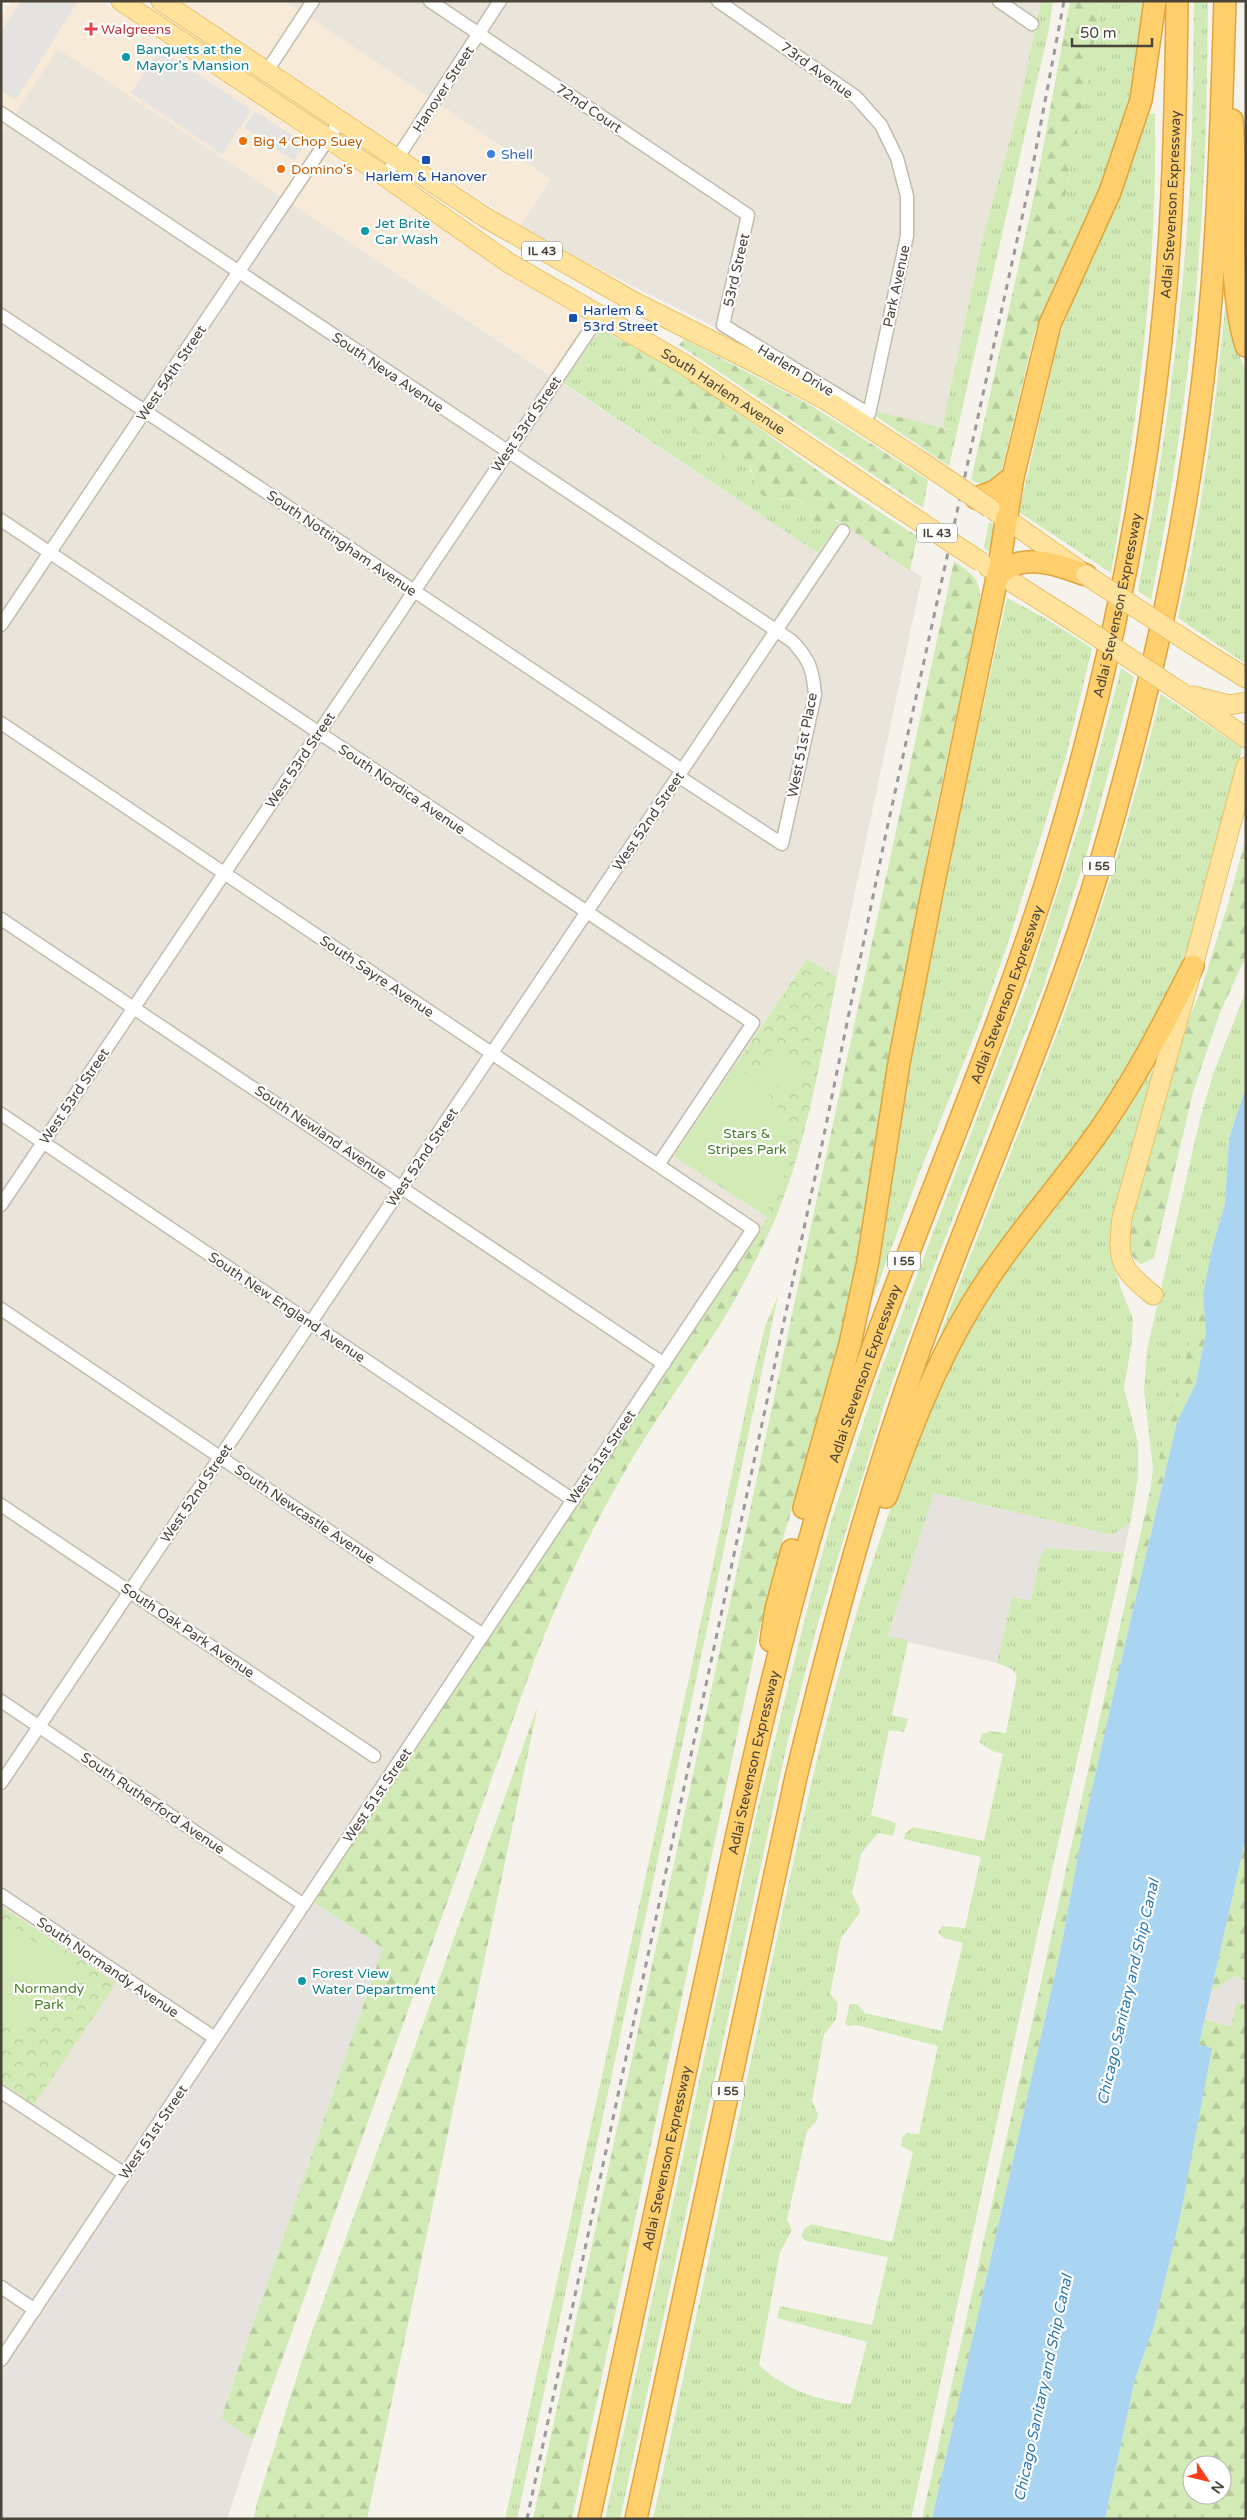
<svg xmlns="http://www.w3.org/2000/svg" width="1247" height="2520" font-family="'Varela Round',sans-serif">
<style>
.residential{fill:#eae5da}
.commercial{fill:#f7ead8}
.industrial{fill:#e6e2dd}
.grass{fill:url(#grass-tufts)}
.forest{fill:url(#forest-firs);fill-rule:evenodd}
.park{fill:url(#park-crowns)}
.pitch{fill:#d2eab5}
.parking{fill:#e5e3e0}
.water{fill:#a9d4f2}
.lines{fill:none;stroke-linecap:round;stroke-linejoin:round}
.minor-casing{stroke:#c2bbae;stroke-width:15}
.primary-casing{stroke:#e6c16a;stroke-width:21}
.motorway-casing{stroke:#e0a43c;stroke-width:24}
.minor{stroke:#fff;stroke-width:12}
.primary{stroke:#ffe39c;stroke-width:19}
.motorway{stroke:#ffcf6e;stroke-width:21}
.rail{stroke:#9a9a9a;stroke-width:3;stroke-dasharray:6 6;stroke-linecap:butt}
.primary-bridge-casing{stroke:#e6c16a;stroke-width:21;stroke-linecap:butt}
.primary-bridge{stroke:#ffe39c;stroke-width:19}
.health-dot{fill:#e0444e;stroke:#fff;stroke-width:2}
.culture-dot{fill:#0f9aa8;stroke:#fff;stroke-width:2}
.food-dot{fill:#e8710a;stroke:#fff;stroke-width:2}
.shop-dot{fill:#3f7fe0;stroke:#fff;stroke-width:2}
.transit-dot{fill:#1a4fb4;stroke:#fff;stroke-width:2}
.labels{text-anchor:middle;stroke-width:4.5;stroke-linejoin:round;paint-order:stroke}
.shield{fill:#fff;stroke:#817c74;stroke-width:1}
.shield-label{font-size:12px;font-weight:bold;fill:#4b4439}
.health-label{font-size:14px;fill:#be3a42;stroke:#fff;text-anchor:start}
.culture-label{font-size:14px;fill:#0d838f;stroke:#fff;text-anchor:start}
.street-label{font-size:14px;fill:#4b4439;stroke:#fff}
.food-label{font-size:14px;fill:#c56008;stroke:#fff;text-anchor:start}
.shop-label{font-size:14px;fill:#366cbe;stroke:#fff;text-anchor:start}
.transit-label{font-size:14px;fill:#164399;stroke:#fff}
.park-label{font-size:14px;fill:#4a7f2a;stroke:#fff}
.water-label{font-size:15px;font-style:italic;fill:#2e7ab2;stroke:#fff}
</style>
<defs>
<pattern id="grass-tufts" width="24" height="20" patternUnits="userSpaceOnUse" patternTransform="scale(1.25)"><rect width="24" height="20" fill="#d2eab5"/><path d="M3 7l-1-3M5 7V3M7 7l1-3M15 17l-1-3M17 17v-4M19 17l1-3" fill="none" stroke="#b6ca9c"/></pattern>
<pattern id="forest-firs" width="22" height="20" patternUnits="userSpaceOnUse" patternTransform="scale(1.25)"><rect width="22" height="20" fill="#d2eab5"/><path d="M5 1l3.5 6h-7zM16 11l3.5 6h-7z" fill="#b6ca9c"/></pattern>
<pattern id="park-crowns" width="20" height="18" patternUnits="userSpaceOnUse" patternTransform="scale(1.25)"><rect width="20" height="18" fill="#d2eab5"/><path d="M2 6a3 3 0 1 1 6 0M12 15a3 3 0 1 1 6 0" fill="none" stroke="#b6ca9c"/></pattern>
</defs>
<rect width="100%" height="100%" fill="#f6f3ec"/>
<!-- residential -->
<path class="residential" d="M 285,1 L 1041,1 L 1018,110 L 984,233 L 942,427 L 878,413 L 877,417 L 769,354 L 610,275 L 520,226 L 551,179 Z
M 57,48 L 818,553 L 840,522 L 922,577 L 837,977 L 807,959 L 674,1155 L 767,1218 L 323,1885 L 315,1903 L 1,2377 L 1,134 Z"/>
<!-- commercial -->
<path class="commercial" d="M 12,1 L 101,1 L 444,229 L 601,329 L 563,383 L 58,49 L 1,134 L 1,17 Z
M 180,1 L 285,1 L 551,179 L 520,226 Z"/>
<!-- industrial -->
<path class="industrial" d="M 934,1493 L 1112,1535 L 1130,1524 L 1124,1553 L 1048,1548 L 1041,1554 L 1031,1600 L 1012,1597 L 997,1663 L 888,1637 Z
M 315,1903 L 383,1948 L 221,2418 L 253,2440 L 227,2519 L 1,2519 L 1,2377 Z
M 1235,1976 L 1246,1981 L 1246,2005 L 1237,2003 L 1231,2026 L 1205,2020 L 1211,1992 Z"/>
<!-- grass -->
<path class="grass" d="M 1041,1 L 1053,1 L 1049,29 L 957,431 L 942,427 L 984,233 L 1018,110 Z
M 1102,1 L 1145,1 C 1142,25 1140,49 1136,73 C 1126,132 1102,187 1076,241 L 1058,234 Z
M 1194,1 L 1208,1 C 1207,64 1207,128 1203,191 C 1196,328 1178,465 1151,600 L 1138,591 C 1164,456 1182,320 1190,183 C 1193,122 1193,62 1194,1 Z
M 1147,113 L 1155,114 C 1158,267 1137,421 1111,573 L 1019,512 L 1059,336 Z
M 1226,298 L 1234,341 L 1246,373 L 1246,664 L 1178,618 C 1202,513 1216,406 1226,298 Z
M 601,329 L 618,339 L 626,359 L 674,398 L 688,423 L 712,438 L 724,457 L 749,463 L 753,478 L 782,500 C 793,496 801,500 810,509 L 810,517 L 821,528 L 831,520 L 840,522 L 818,553 L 563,383 Z
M 989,522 L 997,527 L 991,553 L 984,548 Z
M 1007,598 L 1045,618 L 1092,648 L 1066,756 L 1007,946 L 978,1027 L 919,1174 L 867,1314 L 916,1028 L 950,857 Z
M 1121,668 L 1134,677 L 1088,849 L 1044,985 L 925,1290 L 885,1403 L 818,1623 L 789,1735 L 620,2519 L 605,2519 L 758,1807 L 811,1594 L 832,1518 L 879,1375 L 1028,983 L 1084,810 Z
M 1161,694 L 1242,748 L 1222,836 L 1193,934 L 1179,971 L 1133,1066 L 939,1349 L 935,1348 C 976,1239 1020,1132 1061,1023 C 1101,916 1134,806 1161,694 Z
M 1246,991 L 1246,1087 L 1229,1138 L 1225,1204 L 1212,1248 L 1203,1295 L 1150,1491 L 1153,1468 L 1144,1390 L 1147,1350 L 1200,1119 L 1213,1074 Z
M 1152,1071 L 1157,1074 L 1113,1261 L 1121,1289 L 1133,1319 L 1132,1341 L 1124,1388 L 1138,1443 L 1138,1477 L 1130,1524 L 1112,1535 L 934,1493 L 888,1636 L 908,1641 L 892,1715 L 908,1719 L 904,1732 L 889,1730 L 871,1815 L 896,1823 L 893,1836 L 878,1833 L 861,1854 L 852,1893 L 860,1909 L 859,1914 L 841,1938 L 830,1994 L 838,2003 L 836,2019 L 824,2035 L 812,2101 L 818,2114 L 816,2122 L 807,2131 L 787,2219 L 792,2230 L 780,2252 L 759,2365 C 784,2389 816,2400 851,2404 L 867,2342 L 777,2318 L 780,2306 L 872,2325 L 888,2257 L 806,2241 L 801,2236 L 804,2229 L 811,2224 L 892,2242 L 913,2152 L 901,2146 L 902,2138 L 907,2133 L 919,2134 L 938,2046 L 857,2025 L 849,2026 L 845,2024 L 850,2004 L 857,2004 L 865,2013 L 942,2031 L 963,1943 L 944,1938 L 938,1933 L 942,1926 L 965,1928 L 981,1857 L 904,1839 L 905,1834 L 913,1827 L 984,1841 L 1003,1754 L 992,1751 L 979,1742 L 982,1734 L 990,1731 L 1006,1733 L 1017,1676 L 1012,1669 L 997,1663 L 1012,1597 L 1031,1600 L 1041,1554 L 1047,1548 L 1124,1553 L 1037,1936 L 911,2519 L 653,2519 C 691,2341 729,2163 767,1985 C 810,1781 855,1571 943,1380 C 979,1301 1034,1236 1086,1167 C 1110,1136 1130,1103 1152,1071 Z
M 778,1296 L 517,2519 L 505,2519 L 691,1669 L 749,1393 L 765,1326 Z"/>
<!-- forest -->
<path class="forest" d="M 1070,1 L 1102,1 L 1058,234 L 1076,241 L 1055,283 L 1035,331 L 1001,473 C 995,484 981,486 971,480 L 1035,192 Z
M 618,339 C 685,372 743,416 803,460 C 840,487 878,511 917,536 L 910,571 L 837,520 L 831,521 L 821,528 C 806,525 814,509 803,502 C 786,491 772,510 757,489 C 752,482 754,471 749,463 L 724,457 L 712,438 L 696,431 L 688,423 L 674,398 L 626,359 L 621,353 Z
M 684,339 L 812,406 L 928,480 L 923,508 L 679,345 Z
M 878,412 L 957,431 L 949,466 L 877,417 Z
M 954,561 C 972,574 981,578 980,602 L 934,820 L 899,1004 L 859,1264 L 817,1428 L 784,1535 L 758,1636 L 572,2519 L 533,2519 Z
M 1246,837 L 1246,956 L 1219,1015 L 1193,1092 L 1154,1258 L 1141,1264 C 1125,1256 1128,1233 1128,1218 L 1182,1036 L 1201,990 L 1227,907 Z
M 767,1218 L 774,1222 C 758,1256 741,1291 721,1323 C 695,1364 666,1404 640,1446 C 598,1515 566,1581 536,1656 L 253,2440 L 221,2418 L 383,1948 L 315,1903 L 323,1885 Z
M 1203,1295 L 1206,1332 L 1196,1383 L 1177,1422 L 1113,1696 L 1082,1834 L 1062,1943 L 932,2519 L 922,2519 L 1150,1491 Z
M 538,1705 L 367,2519 L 254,2519 L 256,2506 L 303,2357 Z
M 1246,1837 L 1246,1981 L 1235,1976 L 1211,1992 Z
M 1237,2002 L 1246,2005 L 1246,2519 L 1105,2519 L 1135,2379 L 1155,2323 L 1181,2213 L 1211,2048 L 1199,2045 L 1205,2020 L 1231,2026 ZM 1192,2465 L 1222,2465 L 1222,2495 L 1192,2495 Z"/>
<!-- park -->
<path class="park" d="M 807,959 L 837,977 C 820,1060 807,1144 774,1222 L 674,1156 Z
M 1,1906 L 116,1983 L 34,2105 L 1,2082 Z"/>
<!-- pitch -->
<path class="pitch" d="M 772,1050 L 804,1071 L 789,1094 L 757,1073 Z
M 735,1065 C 795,1107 805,1150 766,1212 C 736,1192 704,1176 674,1156 Z
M 1,1919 L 78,1971 C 60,2001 36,2021 1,2028 Z"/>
<!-- parking -->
<path class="parking" d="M 21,1 L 78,1 L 16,100 L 1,91 L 1,31 Z
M 160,49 L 252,110 L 222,154 L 131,93 Z
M 255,111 L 305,144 L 294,161 L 244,128 Z"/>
<!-- water -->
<path class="water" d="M 1246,1087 L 1246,1837 L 1199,2045 L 1212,2048 L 1181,2213 L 1155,2323 L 1135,2379 L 1105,2519 L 932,2519 L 1062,1943 L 1082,1834 L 1113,1696 L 1177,1422 L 1196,1383 L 1206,1332 L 1203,1295 L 1212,1248 L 1225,1204 L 1229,1138 Z"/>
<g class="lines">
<defs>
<path id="minor" d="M 430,1 L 748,215 L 723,325 L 869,414 L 907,236 L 907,196 L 897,158 L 881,125 L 856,97 L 718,1
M 999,1 L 1032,24
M 267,71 L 313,1
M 1,113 L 792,641 C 810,660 813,670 815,695 L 782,844 L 678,776
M 385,177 L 500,1
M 1,315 L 682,770
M 1,520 L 753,1023 L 658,1165
M 1,625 L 340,121
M 1,723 L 753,1229 L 1,2360
M 1,919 L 664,1364
M 1,1114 L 573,1500
M 1,1205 L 600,315
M 1,1309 L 483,1635
M 1,1505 L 374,1756
M 1,1701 L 304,1905
M 1,1783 L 843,531
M 1,1895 L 215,2038
M 1,2092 L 125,2174
M 1,2287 L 35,2310"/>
<g id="primary">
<path id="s1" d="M 121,1 L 380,173 L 509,263 L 684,364 L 893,504"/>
<path d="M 161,1 L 486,218 L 636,303 L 750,360 L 826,400 L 919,460"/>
<path d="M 995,511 L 1079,570"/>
<path d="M 988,567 L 1075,622"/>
<path d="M 1193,645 L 1246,678"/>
<path d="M 1182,693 L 1246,738"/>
<path d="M 1193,696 L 1229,705 L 1246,702"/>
<path d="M 1153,1295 C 1120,1268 1117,1262 1122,1218 L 1193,966 L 1246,767"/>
</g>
<g id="motorway">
<path d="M 1232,120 C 1239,194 1224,273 1246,346"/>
<path d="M 976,498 L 995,491 L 1013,477"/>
<path d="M 998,573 C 1005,570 1012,565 1020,563 C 1042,558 1066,568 1086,575"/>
<path d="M 886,1497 C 910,1430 935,1365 972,1304 C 1005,1249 1048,1200 1086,1149 C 1129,1092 1161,1029 1193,966"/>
<path d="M 804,1508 L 850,1344 L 868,1261 L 899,1063 L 933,887 L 998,573 L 1013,477 L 1050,324 L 1110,192 L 1141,100 L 1155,1"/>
<path d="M 771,1641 L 776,1609 L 792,1550"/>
<path id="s2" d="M 589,2519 C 630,2327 671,2136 713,1945 C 744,1800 775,1655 817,1514 C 882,1296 980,1091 1048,876 C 1107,685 1149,487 1166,288 C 1174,193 1176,97 1177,1"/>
<path d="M 636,2519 L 796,1777 C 831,1634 869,1491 919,1351 C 978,1186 1052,1026 1102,858 C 1148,701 1184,541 1203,379 C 1218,254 1221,127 1225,1"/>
</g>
</defs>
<!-- minor casing -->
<use href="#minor" class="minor-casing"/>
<!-- primary casing -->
<use href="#primary" class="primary-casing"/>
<!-- motorway casing -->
<use href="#motorway" class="motorway-casing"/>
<!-- minor -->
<use href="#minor" class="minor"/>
<!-- primary -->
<use href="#primary" class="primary"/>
<!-- motorway -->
<use href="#motorway" class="motorway"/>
<!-- rail -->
<path class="rail" d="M 527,2519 L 824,1135 L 886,833 L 1029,186 L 1064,1"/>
<defs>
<path id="primary-bridge" d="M 919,460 L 990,508
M 893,504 L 981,562
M 1086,575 L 1193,645
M 1075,622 L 1182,693"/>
</defs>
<!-- primary-bridge casing -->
<use href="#primary-bridge" class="primary-bridge-casing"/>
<!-- primary-bridge -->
<use href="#primary-bridge" class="primary-bridge"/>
</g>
<!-- markers -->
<path class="health-dot" d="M88.5 21.5h5v5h5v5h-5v5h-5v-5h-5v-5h5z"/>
<g class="culture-dot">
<circle cx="126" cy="57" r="5"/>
<circle cx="365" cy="231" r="5"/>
<circle cx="302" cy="1981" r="5"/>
</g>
<g class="food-dot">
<circle cx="243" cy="141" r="5"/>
<circle cx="281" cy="169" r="5"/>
</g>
<circle class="shop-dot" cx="491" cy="154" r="5"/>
<g class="transit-dot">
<rect x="421" y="155" width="10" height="10" rx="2.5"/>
<rect x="568" y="313" width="10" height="10" rx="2.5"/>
</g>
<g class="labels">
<!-- shield labels -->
<g class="shield">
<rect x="522" y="241.5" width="40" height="19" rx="4"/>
<rect x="917" y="523.5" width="40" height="19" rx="4"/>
<rect x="1083" y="856.5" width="32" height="19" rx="4"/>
<rect x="888" y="1251.5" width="32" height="19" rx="4"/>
<rect x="712" y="2081.5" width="32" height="19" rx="4"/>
</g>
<g class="shield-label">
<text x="542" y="255">IL 43</text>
<text x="937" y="537">IL 43</text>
<text x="1099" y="870">I 55</text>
<text x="904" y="1265">I 55</text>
<text x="728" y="2095">I 55</text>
</g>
<!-- health labels -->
<g class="health-label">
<text x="101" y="34">Walgreens</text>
</g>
<!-- culture labels -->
<g class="culture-label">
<text x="136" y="54">Banquets at the<tspan x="136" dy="16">Mayor's Mansion</tspan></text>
<text x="375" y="228">Jet Brite<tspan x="375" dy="16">Car Wash</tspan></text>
<text x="312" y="1978">Forest View<tspan x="312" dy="16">Water Department</tspan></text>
</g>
<!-- street labels -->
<g class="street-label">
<text transform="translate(817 70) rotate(36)" y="5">73rd Avenue</text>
<text transform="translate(443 89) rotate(-57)" y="5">Hanover Street</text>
<text transform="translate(589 108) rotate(34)" y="5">72nd Court</text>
<text dy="5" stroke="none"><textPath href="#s2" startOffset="2394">Adlai Stevenson Expressway</textPath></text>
<text transform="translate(736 270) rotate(-77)" y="5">53rd Street</text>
<text transform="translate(896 286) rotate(-78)" y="5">Park Avenue</text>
<text transform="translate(796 370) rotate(31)" y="5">Harlem Drive</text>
<text transform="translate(388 372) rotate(34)" y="5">South Neva Avenue</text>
<text transform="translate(171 373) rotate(-56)" y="5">West 54th Street</text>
<text dy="5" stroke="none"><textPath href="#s1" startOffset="718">South Harlem Avenue</textPath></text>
<text transform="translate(526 424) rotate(-56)" y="5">West 53rd Street</text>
<text transform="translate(342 543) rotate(34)" y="5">South Nottingham Avenue</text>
<text dy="5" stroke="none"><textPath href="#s2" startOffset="1989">Adlai Stevenson Expressway</textPath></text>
<text transform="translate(802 745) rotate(-79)" y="5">West 51st Place</text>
<text transform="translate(300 760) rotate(-56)" y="5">West 53rd Street</text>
<text transform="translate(402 789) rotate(34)" y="5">South Nordica Avenue</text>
<text transform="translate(648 821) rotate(-56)" y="5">West 52nd Street</text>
<text transform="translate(377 976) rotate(34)" y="5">South Sayre Avenue</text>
<text dy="5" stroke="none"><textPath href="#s2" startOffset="1584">Adlai Stevenson Expressway</textPath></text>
<text transform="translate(74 1096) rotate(-56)" y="5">West 53rd Street</text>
<text transform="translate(321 1132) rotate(34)" y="5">South Newland Avenue</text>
<text transform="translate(422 1157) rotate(-56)" y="5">West 52nd Street</text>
<text transform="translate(287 1307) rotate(34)" y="5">South New England Avenue</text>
<text dy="5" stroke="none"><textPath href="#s2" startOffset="1179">Adlai Stevenson Expressway</textPath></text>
<text transform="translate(601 1457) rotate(-56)" y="5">West 51st Street</text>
<text transform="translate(196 1493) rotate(-56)" y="5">West 52nd Street</text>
<text transform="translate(305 1514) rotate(34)" y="5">South Newcastle Avenue</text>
<text transform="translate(188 1630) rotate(34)" y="5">South Oak Park Avenue</text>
<text dy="5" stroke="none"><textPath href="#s2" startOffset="774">Adlai Stevenson Expressway</textPath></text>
<text transform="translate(377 1795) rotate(-56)" y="5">West 51st Street</text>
<text transform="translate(153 1803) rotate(34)" y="5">South Rutherford Avenue</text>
<text transform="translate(108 1967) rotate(34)" y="5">South Normandy Avenue</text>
<text transform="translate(153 2132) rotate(-56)" y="5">West 51st Street</text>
<text dy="5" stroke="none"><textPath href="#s2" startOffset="369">Adlai Stevenson Expressway</textPath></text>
</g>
<!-- food labels -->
<g class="food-label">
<text x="253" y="146">Big 4 Chop Suey</text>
<text x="291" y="174">Domino's</text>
</g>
<!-- shop labels -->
<g class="shop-label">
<text x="501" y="159">Shell</text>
</g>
<!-- transit labels -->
<g class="transit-label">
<text x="426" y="181">Harlem &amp; Hanover</text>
<text x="583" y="315" text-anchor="start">Harlem &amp;<tspan x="583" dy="16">53rd Street</tspan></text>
</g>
<!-- park labels -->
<g class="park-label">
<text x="747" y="1138">Stars &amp;<tspan x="747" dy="16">Stripes Park</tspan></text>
<text x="49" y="1993">Normandy<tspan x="49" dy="16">Park</tspan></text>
</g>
<!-- water labels -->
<g class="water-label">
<text transform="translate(1128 1992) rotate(-77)" y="5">Chicago Sanitary and Ship Canal</text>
<text transform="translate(1043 2388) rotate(-78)" y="5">Chicago Sanitary and Ship Canal</text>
</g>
</g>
<!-- border -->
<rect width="1247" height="2520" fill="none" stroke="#4b4439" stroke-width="5"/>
<!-- north arrow -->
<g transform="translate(1207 2480) rotate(125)"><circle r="24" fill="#ffffff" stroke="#b7b4b0"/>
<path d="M0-4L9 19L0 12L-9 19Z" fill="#fc3f1d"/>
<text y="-8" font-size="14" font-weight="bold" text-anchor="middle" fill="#4b4439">N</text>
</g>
<!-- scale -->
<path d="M1072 38v8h80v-8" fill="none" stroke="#4b4439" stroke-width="2.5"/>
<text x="1080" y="38" font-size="15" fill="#4b4439" stroke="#ffffff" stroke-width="4" paint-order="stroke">50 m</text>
</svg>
